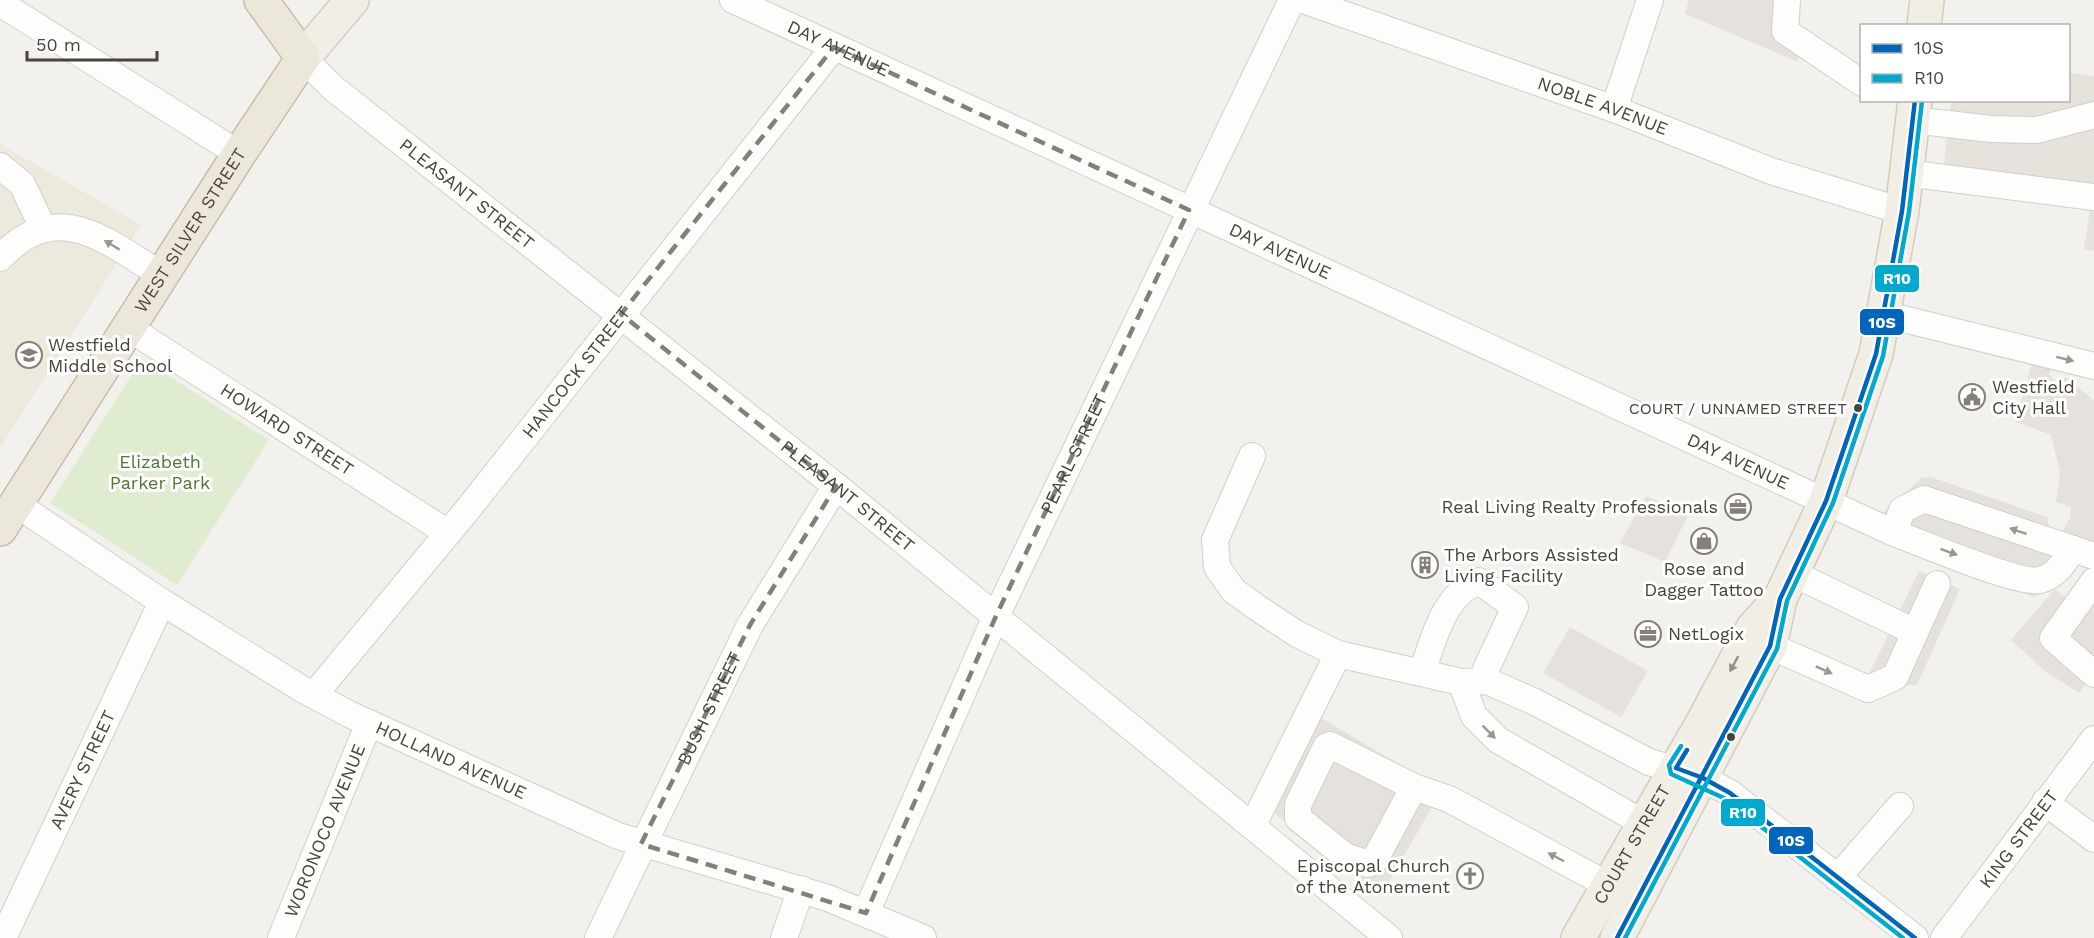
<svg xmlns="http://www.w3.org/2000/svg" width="2094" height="938" font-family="'Work Sans',sans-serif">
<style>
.residential{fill:#e7e3dc}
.education{fill:#ede9dd}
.park{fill:#e0eccf}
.parking{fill:#e5e2de}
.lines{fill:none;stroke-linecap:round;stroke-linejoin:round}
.minor-casing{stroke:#d1cfcb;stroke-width:28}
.major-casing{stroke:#d4cdbc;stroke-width:36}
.highway-casing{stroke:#c9beaa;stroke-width:36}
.minor{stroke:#fdfdfc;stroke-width:26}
.major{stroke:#f1eee6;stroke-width:33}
.highway{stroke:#ece7db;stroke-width:33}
.bus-1-casing{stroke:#fff;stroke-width:9}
.bus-2-casing{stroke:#fff;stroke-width:9}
.bus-1{stroke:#0065bd;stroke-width:4.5}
.bus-2{stroke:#00a9ce;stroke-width:4.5}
.oneway{fill:#9a9791}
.oneway2{fill:#959087}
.marked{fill:none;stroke:#848078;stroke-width:4.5;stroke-dasharray:12 8;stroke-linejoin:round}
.bus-dot{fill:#494339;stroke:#fff;stroke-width:2}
.labels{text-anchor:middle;stroke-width:6;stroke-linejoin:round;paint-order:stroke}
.bus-label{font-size:16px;fill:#494339;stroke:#fff;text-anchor:end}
.street-label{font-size:18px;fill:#494339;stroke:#fff}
.poi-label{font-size:18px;fill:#494339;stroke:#fff;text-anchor:start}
.park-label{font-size:18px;fill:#497a2e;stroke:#fff}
.line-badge{stroke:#fff;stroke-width:2}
.badge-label{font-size:16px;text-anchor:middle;font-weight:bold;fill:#fff}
</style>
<rect width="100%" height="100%" fill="#f3f1ed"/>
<!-- residential -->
<path class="residential" d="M 2069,73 L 2094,76 L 2094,192 L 1943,172 L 1951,101 L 2068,100 Z"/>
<!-- education -->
<path class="education" d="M 0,144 L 141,225 L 0,448 Z"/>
<!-- park -->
<path class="park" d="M 142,359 L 269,440 L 177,585 L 50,503 Z"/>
<!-- parking -->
<path class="parking" d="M 1689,0 L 1801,0 L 1798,62 L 1685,14 Z
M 2094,200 L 2094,251 L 2084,249 L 2090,210 Z
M 2033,360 L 2053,365 L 2049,375 L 2058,383 L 2066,377 L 2094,401 L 2094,672 L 2079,693 L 2045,671 L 2011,640 L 2055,589 L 2069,600 L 2090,571 L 2073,561 L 2060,580 L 2033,597 L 1870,533 L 1883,513 L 1921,478 L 1931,477 L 2047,517 L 2050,531 L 2062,532 L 2070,518 L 2071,507 L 2056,502 L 2060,472 L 2051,435 L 2015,421 Z
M 1646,496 L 1689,513 L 1665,562 L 1620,543 Z
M 1919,571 L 1960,589 L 1917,685 L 1897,685 L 1868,676 Z
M 1570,627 L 1648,671 L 1621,717 L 1543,673 Z
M 1318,716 L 1442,790 L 1380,897 L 1269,809 Z"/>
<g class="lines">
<defs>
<g id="minor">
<path id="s1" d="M 733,0 L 1894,533 C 1920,542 2018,585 2040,580 C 2056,576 2064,563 2073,549"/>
<path id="s2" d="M 1303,0 L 1614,109 L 1771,171 L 1902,211"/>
<path d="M 1787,0 L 1785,31 L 1862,83"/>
<path d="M 0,3 L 239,154"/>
<path id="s3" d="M 303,58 L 333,88 L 836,486 L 1389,938"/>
<path d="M 1614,109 L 1650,0"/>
<path d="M 1912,120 L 1992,129 L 2037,130 L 2094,115"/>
<path d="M 0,166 L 22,184 L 43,228"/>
<path d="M 1906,173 L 2094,197"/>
<path d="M 0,258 C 58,196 105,241 162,275"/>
<path d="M 1883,314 L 2094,366"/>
<path id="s4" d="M 127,327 L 448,533"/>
<path d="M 1252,456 L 1215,540 L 1217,567 L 1234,591 L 1259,609 L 1297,634 L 1338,654 L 1461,682 L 1487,681 L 1533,701 L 1649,762 L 1703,778 L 1730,793 L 1915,938"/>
<path id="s5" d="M 16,504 L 162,602 L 302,689 L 351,715 L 618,836 L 828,898 L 923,938"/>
<path d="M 1894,533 L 1902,510 L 1924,499 L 2094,556"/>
<path d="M 1792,573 L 1915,632"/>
<path d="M 2094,581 L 2053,638 L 2094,674"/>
<path d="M 1770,646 L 1868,689 L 1895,677 L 1937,584"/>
<path d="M 1422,673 C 1433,640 1444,594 1479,581 L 1515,607 L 1486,669 L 1487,681"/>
<path d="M 1461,682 L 1474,716 L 1498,740 L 1643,823"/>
<path id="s6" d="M 314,695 L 468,509 L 834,47"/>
<path d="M 1330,745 L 1414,787 L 1374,861 L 1368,864 L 1345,856 L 1298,818 L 1298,805 L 1326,747 Z"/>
<path d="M 1414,787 L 1449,799 L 1608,885"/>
<path d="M 2045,802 L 2094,839"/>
<path d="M 1253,825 L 1338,654"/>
<path d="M 1837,878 L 1900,806"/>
<path id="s7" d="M 866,913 L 996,616 L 1292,0"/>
<path id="s8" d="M 3,938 L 162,602"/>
<path id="s9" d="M 281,938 L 369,723"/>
<path id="s10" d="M 598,938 L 750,625 L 836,486"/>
<path d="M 784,938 L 801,889"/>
<path id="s11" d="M 1944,938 L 2094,739"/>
</g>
<g id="major">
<path d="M 1924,26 L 1927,0"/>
<path d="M 303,58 L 352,0"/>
<path id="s12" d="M 1578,938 L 1703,722 L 1753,628 L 1776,603"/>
<path d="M 1617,938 L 1770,646 L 1780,599 L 1826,501 L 1876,354 L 1902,211 L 1915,100"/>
</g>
<g id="highway">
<path id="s13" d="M 0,529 L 239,154 L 303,58 L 261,0"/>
</g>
</defs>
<!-- minor casing -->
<use href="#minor" class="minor-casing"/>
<!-- major casing -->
<use href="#major" class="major-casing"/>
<!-- highway casing -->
<use href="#highway" class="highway-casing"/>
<!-- minor -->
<use href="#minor" class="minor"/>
<!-- major -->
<use href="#major" class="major"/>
<!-- highway -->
<use href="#highway" class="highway"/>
<defs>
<path id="bus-1" d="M 1687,750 L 1676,768 L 1703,778 L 1730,793 L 1915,938
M 1617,938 L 1770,646 L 1780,599 L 1826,501 L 1876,354 L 1902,211 L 1915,100"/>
<path id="bus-2" d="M 1681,746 L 1669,765 L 1671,774 L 1726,799 L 1903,938
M 1625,938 L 1777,649 L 1787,601 L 1833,503 L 1883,356 L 1909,212 L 1922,101"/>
</defs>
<!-- bus-1 casing -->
<use href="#bus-1" class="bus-1-casing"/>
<!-- bus-2 casing -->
<use href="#bus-2" class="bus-2-casing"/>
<!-- bus-1 -->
<use href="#bus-1" class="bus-1"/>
<!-- bus-2 -->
<use href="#bus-2" class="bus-2"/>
</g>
<!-- one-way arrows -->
<defs><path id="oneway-solid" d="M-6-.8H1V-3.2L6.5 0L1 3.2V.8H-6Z" transform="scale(1.5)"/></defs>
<g class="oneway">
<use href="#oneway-solid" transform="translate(112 245) rotate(-149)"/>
<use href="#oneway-solid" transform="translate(2065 359) rotate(14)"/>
<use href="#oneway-solid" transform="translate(2018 531) rotate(-161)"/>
<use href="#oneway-solid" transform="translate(1949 552) rotate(20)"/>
<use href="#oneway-solid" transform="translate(1824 670) rotate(24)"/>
<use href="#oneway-solid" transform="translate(1489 732) rotate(45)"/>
<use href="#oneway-solid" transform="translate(1556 857) rotate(-152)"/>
</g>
<use class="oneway2" href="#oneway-solid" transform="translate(1734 664) rotate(118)"/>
<!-- marked area -->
<path class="marked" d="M 834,47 L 1189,210 L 996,616 L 866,913 L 641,844 L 750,625 L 836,486 L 621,314 Z"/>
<!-- icons -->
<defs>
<symbol id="school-ring" viewBox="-11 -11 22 22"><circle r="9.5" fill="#fff" stroke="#848078" stroke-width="1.5"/><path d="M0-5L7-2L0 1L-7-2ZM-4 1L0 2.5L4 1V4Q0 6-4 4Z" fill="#848078"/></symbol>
<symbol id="civic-ring" viewBox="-11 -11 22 22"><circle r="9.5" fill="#fff" stroke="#848078" stroke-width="1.5"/><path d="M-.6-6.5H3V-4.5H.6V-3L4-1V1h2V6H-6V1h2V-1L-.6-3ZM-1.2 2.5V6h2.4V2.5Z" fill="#848078"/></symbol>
<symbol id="office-ring" viewBox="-11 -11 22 22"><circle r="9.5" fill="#fff" stroke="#848078" stroke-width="1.5"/><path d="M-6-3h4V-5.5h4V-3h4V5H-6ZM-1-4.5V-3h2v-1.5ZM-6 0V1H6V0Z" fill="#848078"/></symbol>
<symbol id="shop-ring" viewBox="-11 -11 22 22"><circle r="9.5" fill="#fff" stroke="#848078" stroke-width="1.5"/><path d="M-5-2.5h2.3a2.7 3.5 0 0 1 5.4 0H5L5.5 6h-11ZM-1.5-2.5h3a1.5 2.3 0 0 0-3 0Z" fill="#848078"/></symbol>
<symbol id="building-ring" viewBox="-11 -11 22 22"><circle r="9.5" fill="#fff" stroke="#848078" stroke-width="1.5"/><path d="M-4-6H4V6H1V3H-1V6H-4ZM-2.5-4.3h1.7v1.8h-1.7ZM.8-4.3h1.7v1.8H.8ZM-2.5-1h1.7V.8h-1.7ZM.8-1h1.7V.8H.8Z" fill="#848078"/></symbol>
<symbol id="church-ring" viewBox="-11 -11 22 22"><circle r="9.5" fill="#fff" stroke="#848078" stroke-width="1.5"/><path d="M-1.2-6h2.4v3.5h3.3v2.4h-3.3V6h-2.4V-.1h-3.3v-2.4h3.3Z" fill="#848078"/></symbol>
</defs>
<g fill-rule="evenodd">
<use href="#school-ring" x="14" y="340" width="30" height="30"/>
<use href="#civic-ring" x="1957" y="382" width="30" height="30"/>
<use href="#office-ring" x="1723" y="492" width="30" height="30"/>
<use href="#shop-ring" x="1689" y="526" width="30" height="30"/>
<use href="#building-ring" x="1410" y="550" width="30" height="30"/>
<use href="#office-ring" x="1633" y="619" width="30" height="30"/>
<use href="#church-ring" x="1455" y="861" width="30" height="30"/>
</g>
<!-- markers -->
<g class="bus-dot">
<circle cx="1858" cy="408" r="5"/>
<circle cx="1731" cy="737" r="5"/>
</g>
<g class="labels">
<!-- bus labels -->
<g class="bus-label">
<text x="1847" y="414">COURT / UNNAMED STREET</text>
</g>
<!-- street labels -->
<g class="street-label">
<text dy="6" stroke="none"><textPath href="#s1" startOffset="116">DAY AVENUE</textPath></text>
<text dy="6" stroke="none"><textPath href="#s2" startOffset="318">NOBLE AVENUE</textPath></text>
<text dy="6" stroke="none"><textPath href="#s3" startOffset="213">PLEASANT STREET</textPath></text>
<text dy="6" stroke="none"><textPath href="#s13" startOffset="354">WEST SILVER STREET</textPath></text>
<text dy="6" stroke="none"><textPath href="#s1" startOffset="602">DAY AVENUE</textPath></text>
<text dy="6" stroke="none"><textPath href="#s6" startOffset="416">HANCOCK STREET</textPath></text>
<text dy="6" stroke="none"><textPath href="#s4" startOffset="190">HOWARD STREET</textPath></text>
<text dy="6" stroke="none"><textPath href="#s7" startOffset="504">PEARL STREET</textPath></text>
<text dy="6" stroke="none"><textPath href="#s1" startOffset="1106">DAY AVENUE</textPath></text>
<text dy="6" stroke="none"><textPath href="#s3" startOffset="699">PLEASANT STREET</textPath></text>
<text dy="6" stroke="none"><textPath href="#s10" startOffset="255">BUSH STREET</textPath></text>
<text dy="6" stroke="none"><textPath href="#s5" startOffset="506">HOLLAND AVENUE</textPath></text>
<text dy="6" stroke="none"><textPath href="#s8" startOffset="186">AVERY STREET</textPath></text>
<text dy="6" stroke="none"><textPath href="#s9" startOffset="116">WORONOCO AVENUE</textPath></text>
<text dy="6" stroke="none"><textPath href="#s11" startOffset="124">KING STREET</textPath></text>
<text dy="6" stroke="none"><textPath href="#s12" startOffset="108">COURT STREET</textPath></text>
</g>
<!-- poi labels -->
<g class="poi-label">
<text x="48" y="351">Westfield<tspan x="48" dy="21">Middle School</tspan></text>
<text x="1992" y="393">Westfield<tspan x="1992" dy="21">City Hall</tspan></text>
<text x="1718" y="513" text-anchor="end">Real Living Realty Professionals</text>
<text x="1444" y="561">The Arbors Assisted<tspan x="1444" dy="21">Living Facility</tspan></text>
<text x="1704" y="575" text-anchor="middle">Rose and<tspan x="1704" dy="21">Dagger Tattoo</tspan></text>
<text x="1668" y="640">NetLogix</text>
<text x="1450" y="872" text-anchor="end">Episcopal Church<tspan x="1450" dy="21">of the Atonement</tspan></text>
</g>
<!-- park labels -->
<g class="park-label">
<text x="160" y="468">Elizabeth<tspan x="160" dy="21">Parker Park</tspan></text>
</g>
</g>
<g class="line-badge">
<rect x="1874" y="264" width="46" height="29" rx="6" fill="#00a9ce"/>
<rect x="1859" y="308" width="46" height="28" rx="6" fill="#0065bd"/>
<rect x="1720" y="798" width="46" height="29" rx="6" fill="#00a9ce"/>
<rect x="1768" y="826" width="46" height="29" rx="6" fill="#0065bd"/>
</g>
<g class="badge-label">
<text x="1897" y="284">R10</text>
<text x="1882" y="328">10S</text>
<text x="1743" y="818">R10</text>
<text x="1791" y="846">10S</text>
</g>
<!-- legend -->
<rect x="1860" y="24" width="210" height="78" fill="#ffffff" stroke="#b6b4b0" stroke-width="1.5"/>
<rect x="1872" y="44" width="30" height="9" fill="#0065bd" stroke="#b6b4b0" stroke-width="1.5"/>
<text x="1914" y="54" font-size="18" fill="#494339">10S</text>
<rect x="1872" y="74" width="30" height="9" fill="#00a9ce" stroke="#b6b4b0" stroke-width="1.5"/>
<text x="1914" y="84" font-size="18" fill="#494339">R10</text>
<!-- scale -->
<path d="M27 51v9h130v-9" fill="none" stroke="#494339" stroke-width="3"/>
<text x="36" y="51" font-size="18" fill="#494339" stroke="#ffffff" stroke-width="4.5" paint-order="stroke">50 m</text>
</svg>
